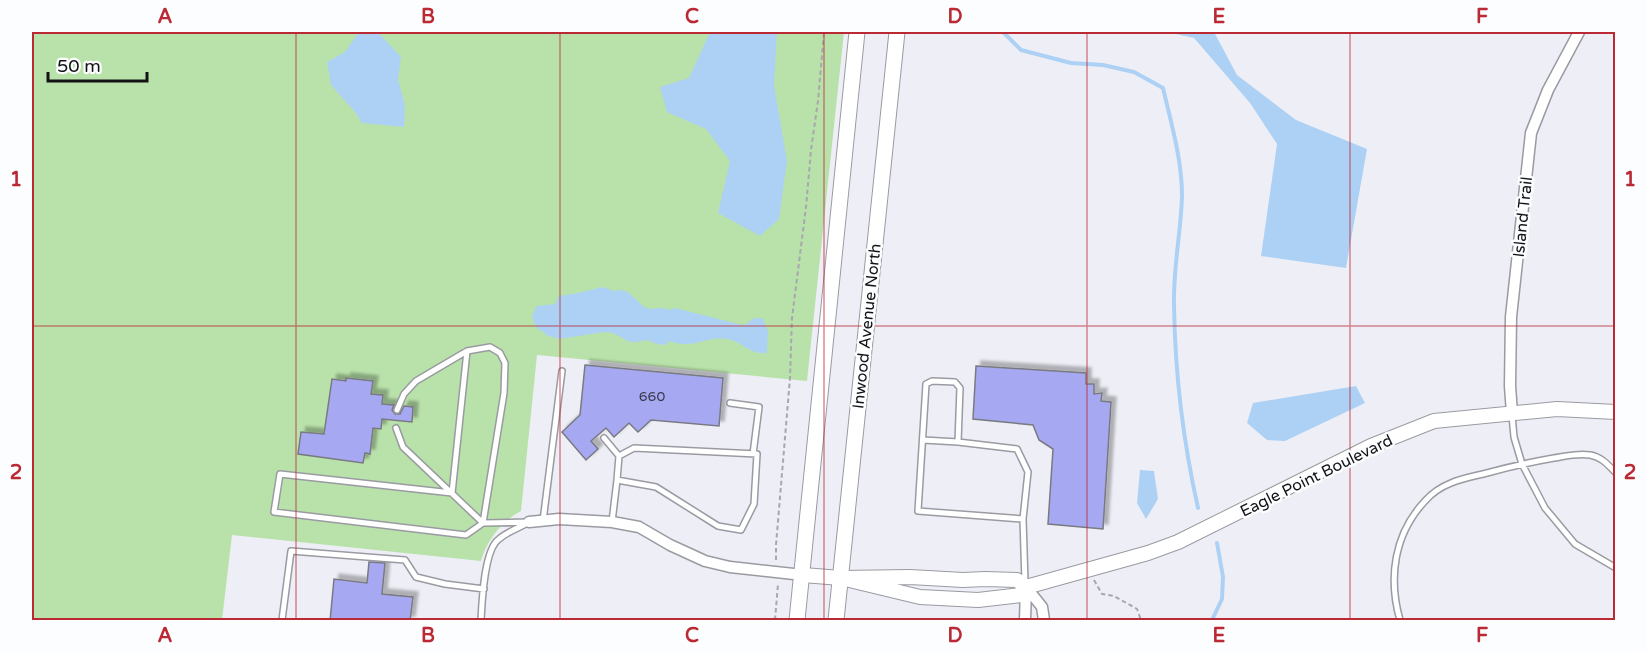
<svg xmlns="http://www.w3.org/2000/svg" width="1647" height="652" font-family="'Varela Round',sans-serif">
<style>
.green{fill:#b9e2aa}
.water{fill:#add1f4}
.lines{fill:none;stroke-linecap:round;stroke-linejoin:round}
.stream{stroke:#add1f4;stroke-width:4}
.building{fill:#a6a9f2;stroke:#797a81;stroke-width:1.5;filter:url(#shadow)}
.service-casing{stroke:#9a9ba2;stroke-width:8}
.minor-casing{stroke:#9a9ba2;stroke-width:13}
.tertiary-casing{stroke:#9a9ba2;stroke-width:16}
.secondary-casing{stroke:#9a9ba2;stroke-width:17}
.path{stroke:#a7a7ad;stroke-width:2;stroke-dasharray:4.5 3;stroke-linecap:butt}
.service{stroke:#fff;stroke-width:5}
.minor{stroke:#fff;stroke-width:10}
.tertiary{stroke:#fff;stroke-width:14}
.secondary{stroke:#fff;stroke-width:15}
.grid{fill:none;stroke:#ba2934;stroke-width:1.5;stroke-opacity:0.55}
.labels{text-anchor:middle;stroke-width:5;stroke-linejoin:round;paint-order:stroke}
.number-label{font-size:14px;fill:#38384d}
.street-label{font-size:16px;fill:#131316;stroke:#fcfdfe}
.neatline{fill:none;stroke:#ba2934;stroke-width:2}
.grid-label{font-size:20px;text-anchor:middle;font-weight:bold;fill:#ba2934}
</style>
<defs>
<filter id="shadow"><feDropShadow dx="5" dy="-5" stdDeviation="1.5" flood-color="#0004"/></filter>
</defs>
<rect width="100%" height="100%" fill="#eeeff6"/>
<!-- green -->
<path class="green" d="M 32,32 L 844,32 L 807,381 L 537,355 L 521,511 C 502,521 487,540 481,561 L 232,535 L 222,620 L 32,620 Z"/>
<!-- water -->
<path class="water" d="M 359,32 L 378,32 L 401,57 L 398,79 L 405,106 L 404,127 L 362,123 L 355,112 L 331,85 L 327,62 L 345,52 Z
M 710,32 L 777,32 L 774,85 L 787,161 L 779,219 L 760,236 L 718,213 L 730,161 L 706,129 L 667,112 L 660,87 L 689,78 Z
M 1167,32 L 1214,32 L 1237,75 L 1296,120 L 1367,149 L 1346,268 L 1261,256 L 1277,144 L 1250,103 L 1194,38 Z
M 603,287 L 614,291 L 621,290 L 628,292 L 644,307 L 649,309 L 664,308 L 668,310 L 675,308 L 742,325 L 747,324 C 752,318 756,317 763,319 L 768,331 L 767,353 C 749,355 744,342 727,339 C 705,336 693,350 670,341 L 665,345 L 657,344 L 647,340 L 636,342 L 630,342 L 613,333 L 604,332 L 559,339 L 546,335 C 544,331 542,332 538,329 C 535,326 533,320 532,316 L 537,306 L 555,304 L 559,296 L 578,293 Z
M 1356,386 L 1365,403 L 1285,441 L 1267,440 L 1247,423 L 1253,403 Z
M 1140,470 L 1154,471 L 1158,499 L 1146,519 L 1137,503 Z"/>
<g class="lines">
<!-- stream -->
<path class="stream" d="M 1003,32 L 1021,50 L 1071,63 L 1103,65 L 1134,72 L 1163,88 C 1171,123 1182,159 1182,196 C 1181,232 1173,268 1174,305 C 1175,373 1183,441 1198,508
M 1212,620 L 1222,599 L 1223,577 L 1217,543"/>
</g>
<!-- building -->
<path class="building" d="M 585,365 L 723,378 L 719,426 L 651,420 L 638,432 L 629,423 L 614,437 L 606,428 L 591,441 L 598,449 L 586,460 L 562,432 L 580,415 Z
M 976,366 L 1086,373 L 1086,384 L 1094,384 L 1094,394 L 1102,393 L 1101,401 L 1111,402 L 1103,529 L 1048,524 L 1053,449 L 1039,440 L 1033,425 L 973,419 Z
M 346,378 L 373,381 L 371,394 L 383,395 L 382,404 L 394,405 L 392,410 L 395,414 L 400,414 L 404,406 L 413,407 L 412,422 L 382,419 L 381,429 L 373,428 L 370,454 L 365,453 L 363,463 L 298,454 L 301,432 L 324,434 L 332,379 L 346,381 Z
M 369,562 L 385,563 L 382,594 L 413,597 L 410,621 L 330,621 L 334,579 L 367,583 Z"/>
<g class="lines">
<defs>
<path id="service" d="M 730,403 L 759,407 L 753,454
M 397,410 L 404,394 L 416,381 L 467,351 L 490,347 L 500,353 L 505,363 L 504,393 L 483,523 L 529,522
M 1512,415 L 1514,437 L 1522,464 L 1545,508 L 1575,544 L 1616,568
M 396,428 L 403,447 L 483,523 L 466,535 L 274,512 L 280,474 L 452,493 L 467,351
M 604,438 L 619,456
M 923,440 L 958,442
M 634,448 L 757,454 L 754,504 L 741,530 L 718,526 L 656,487 L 617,480 L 619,456 Z
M 1023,519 L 918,511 L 926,384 L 932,381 L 955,382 L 960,388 L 958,442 L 1017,449 L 1028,472 L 1023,519 L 1025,583
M 543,521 L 562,371
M 612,522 L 617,480
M 282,620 L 291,551 L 405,560 L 416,577 L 445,584 L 484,589
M 481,620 C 482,602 484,549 499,539 C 507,532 518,528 528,523
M 1400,620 C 1388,578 1394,534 1425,501 C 1432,493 1441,487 1451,483 C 1462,478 1475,476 1487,473 C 1509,467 1531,462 1554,458 C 1566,456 1578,453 1590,455 C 1602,457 1608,465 1616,473"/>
<path id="minor" d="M 1512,413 L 1510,386 L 1511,317 L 1531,133 L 1548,90 L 1579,32
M 529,522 L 559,519 L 612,522 L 639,527 L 670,545 L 705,561 L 730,567 L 803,575
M 1026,587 L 1042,607 L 1044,620
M 1025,620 L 1026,587"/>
<path id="tertiary" d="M 803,575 L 841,578 L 910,577 L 963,580 L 985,579 L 1017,580 L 1026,587
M 841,578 L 920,597 L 978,600 L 1021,595 L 1026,587 L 1148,553 L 1178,542 L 1371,446 L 1434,421 L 1557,409 L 1616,412"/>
<path id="secondary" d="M 797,620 L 857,32
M 836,620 L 897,32"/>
</defs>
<!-- service casing -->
<use href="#service" class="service-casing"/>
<!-- minor casing -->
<use href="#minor" class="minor-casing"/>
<!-- tertiary casing -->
<use href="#tertiary" class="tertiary-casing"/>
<!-- secondary casing -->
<use href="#secondary" class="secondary-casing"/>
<!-- path -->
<path class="path" d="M 776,560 L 776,545 L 790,378 L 792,318 L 806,207 L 811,150 L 818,101 L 824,32
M 1094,580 L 1102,594 L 1114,596 L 1137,609 L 1141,620
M 775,620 L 778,584"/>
<!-- service -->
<use href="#service" class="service"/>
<!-- minor -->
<use href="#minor" class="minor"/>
<!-- tertiary -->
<use href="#tertiary" class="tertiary"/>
<!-- secondary -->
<use href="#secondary" class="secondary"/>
</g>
<!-- grid -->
<path class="grid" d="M 296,32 L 296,620M 560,32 L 560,620M 824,32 L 824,620M 1087,32 L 1087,620M 1350,32 L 1350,620M 32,326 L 1616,326"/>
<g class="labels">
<!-- number labels -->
<g class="number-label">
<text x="652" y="401">660</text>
</g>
<!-- street labels -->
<g class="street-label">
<text transform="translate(1522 217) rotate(-84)" y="6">Island Trail</text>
<text transform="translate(866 326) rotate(-84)" y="6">Inwood Avenue North</text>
<text transform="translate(1316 475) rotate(-26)" y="6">Eagle Point Boulevard</text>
</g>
</g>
<!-- border -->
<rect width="1647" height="652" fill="none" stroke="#fcfdfe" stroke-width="66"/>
<!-- scale -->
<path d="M48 72v9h99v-9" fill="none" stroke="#131316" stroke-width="3"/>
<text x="57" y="72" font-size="18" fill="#131316" stroke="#fcfdfe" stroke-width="4.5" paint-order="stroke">50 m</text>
<rect x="33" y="33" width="1581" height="586" class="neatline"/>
<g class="grid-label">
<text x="165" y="23">A</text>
<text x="428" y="23">B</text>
<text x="692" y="23">C</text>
<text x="955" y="23">D</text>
<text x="1219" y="23">E</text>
<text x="1482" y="23">F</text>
<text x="16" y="186">1</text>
<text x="1630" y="186">1</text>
<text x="16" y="479">2</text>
<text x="1630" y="479">2</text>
<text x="165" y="642">A</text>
<text x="428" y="642">B</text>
<text x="692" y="642">C</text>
<text x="955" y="642">D</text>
<text x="1219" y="642">E</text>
<text x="1482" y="642">F</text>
</g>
</svg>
